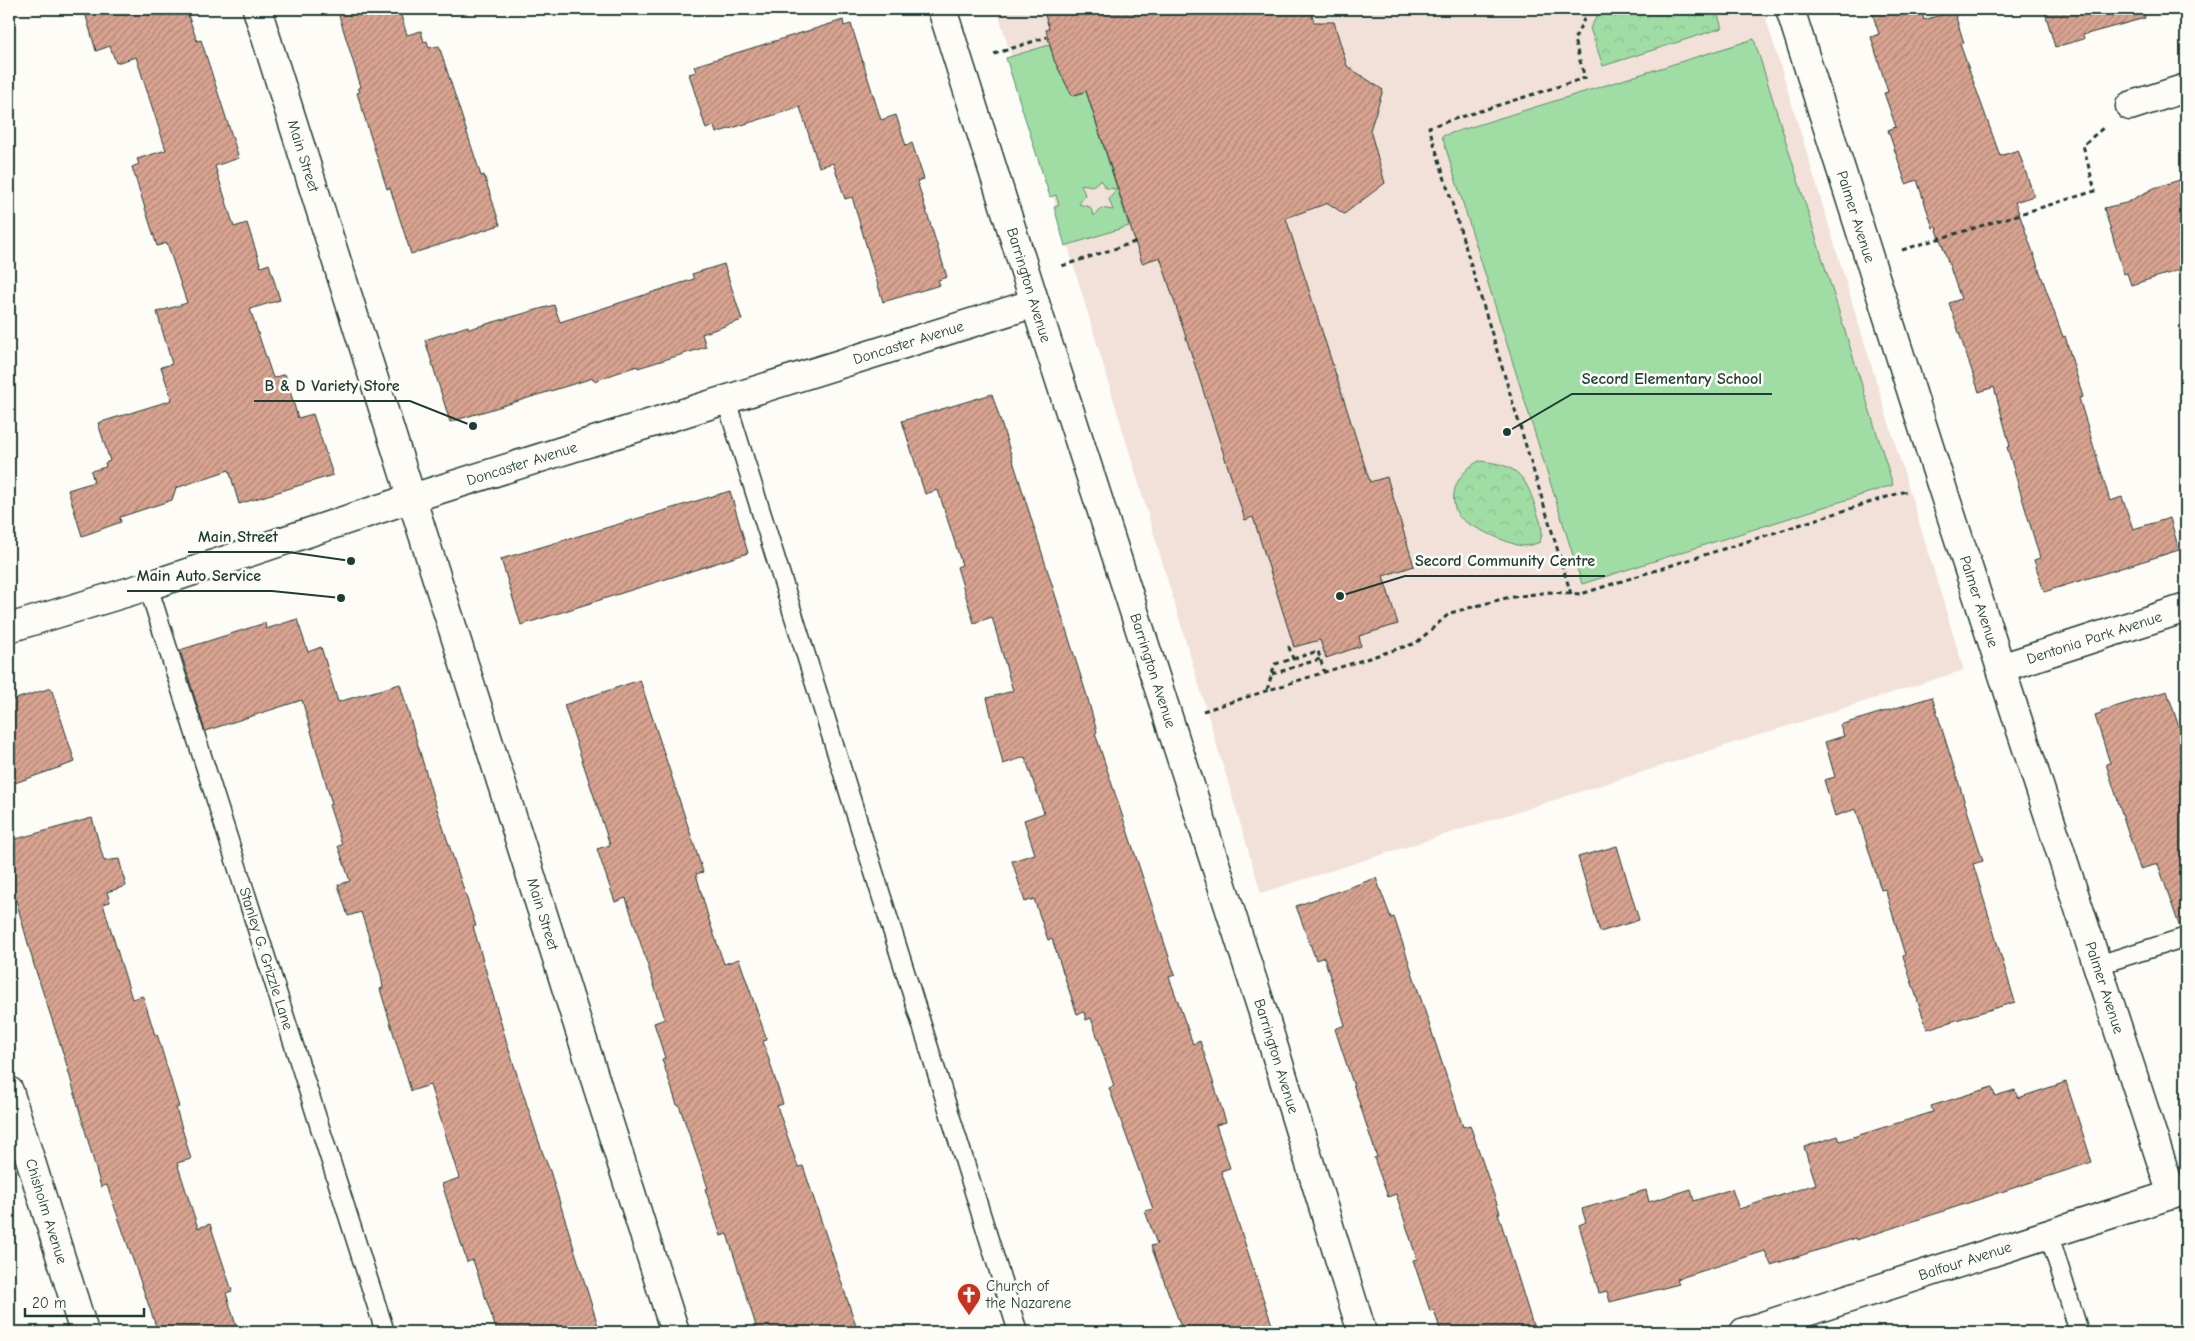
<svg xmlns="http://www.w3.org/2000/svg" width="2195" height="1341" font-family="'Comic Neue',sans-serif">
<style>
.built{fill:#f2e1d8}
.grass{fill:#9fdda5;stroke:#5f8d6c;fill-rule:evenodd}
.park{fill:url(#park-crowns);stroke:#5f8d6c}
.building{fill:url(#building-hatch);stroke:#1f3d34}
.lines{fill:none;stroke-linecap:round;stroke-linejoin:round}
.lane-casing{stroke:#1f3d34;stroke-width:21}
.street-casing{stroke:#1f3d34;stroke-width:31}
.secondary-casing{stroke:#1f3d34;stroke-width:31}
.path{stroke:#1f3d34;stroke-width:3;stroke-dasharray:5 4;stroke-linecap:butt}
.lane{stroke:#fdfcf7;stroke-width:18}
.street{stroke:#fdfcf7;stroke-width:28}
.secondary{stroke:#fdfcf7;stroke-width:28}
.labels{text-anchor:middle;stroke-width:5;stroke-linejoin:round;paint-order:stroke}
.street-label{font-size:15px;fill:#1f3d34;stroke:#fdfcf7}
.poi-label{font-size:15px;fill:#1f3d34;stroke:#fdfcf7;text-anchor:start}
.leader{fill:none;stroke:#1f3d34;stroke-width:2}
.callout-dot{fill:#1f3d34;stroke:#fdfcf7;stroke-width:2}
.callout-label{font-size:16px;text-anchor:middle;font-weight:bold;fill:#1f3d34;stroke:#fdfcf7;stroke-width:5;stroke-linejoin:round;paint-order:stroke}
</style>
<defs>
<pattern id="park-crowns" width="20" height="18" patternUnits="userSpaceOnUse" patternTransform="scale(1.25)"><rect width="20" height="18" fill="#9fdda5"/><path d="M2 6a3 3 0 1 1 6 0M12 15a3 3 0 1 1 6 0" fill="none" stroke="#88bf8f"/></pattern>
<pattern id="building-hatch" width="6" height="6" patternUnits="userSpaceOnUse" patternTransform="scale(1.25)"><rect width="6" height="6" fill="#d9a391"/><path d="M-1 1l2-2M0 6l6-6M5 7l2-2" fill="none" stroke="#af8677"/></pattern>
</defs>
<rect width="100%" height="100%" fill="#fdfcf7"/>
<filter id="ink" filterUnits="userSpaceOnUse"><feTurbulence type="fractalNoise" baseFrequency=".02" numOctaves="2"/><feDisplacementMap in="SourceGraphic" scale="10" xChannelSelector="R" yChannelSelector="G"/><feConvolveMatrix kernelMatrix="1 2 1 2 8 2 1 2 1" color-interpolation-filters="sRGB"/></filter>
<g filter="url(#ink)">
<!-- built -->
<path class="built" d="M 997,9 L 1763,9 L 1964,670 L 1261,893 Z"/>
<!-- grass -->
<path class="grass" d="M 1754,39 L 1893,485 L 1582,584 L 1442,136 Z
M 1049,45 L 1068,87 L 1074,96 L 1086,91 L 1129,226 L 1065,246 L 1054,207 L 1059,205 L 1056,195 L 1050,197 L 1006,58 ZM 1100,180 L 1106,188 L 1116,189 L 1109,199 L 1113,210 L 1101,208 L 1094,216 L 1090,207 L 1079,204 L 1085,195 L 1081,184 L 1093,186 Z"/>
<!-- park -->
<path class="park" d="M 1601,9 L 1716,9 L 1722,28 L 1603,66 L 1590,28 Z
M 1479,461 C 1519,464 1526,477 1537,512 C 1541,524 1544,530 1540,542 C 1533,545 1525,547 1517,545 C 1506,542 1463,524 1458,515 C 1446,493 1460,471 1479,461 Z"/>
<!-- building -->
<path class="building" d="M 84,9 L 186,9 L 197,41 L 201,40 L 239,158 L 215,166 L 234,227 L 247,223 L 261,267 L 269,264 L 280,300 L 250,309 L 273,378 L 285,374 L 298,418 L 313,414 L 333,475 L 239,504 L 229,470 L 176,488 L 172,500 L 120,517 L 121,522 L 82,536 L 68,490 L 94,482 L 91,471 L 106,467 L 105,463 L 110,461 L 98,423 L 172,400 L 161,367 L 172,364 L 157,312 L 187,303 L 167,243 L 157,246 L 132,167 L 139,164 L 137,159 L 166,150 L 136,57 L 116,63 L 110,46 L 96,51 Z
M 337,9 L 399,9 L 407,35 L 421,31 L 424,42 L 427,41 L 429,48 L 439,46 L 481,176 L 484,175 L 500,225 L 411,254 L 390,188 L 387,189 L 357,93 L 360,92 L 358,88 L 361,87 Z
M 1043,9 L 1310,9 L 1314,22 L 1334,22 L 1347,66 L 1383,90 L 1370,130 L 1385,183 L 1344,214 L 1328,203 L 1286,218 L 1370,482 L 1387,477 L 1414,566 L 1383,576 L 1398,624 L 1359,636 L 1361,646 L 1326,658 L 1320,640 L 1294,647 L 1253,517 L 1245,520 L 1160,257 L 1142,263 L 1086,91 L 1072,96 L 1054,60 L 1046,30 L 1049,28 Z
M 1871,9 L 1921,9 L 1924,20 L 1954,11 L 1964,43 L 1960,44 L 2000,156 L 2018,150 L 2034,196 L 2015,202 L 2063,337 L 2065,336 L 2083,397 L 2079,398 L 2110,501 L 2122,497 L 2133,529 L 2170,518 L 2179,550 L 2044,592 L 2034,560 L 2040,558 L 2007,447 L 2010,446 L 1994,387 L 1979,392 L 1949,303 L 1961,299 L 1936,227 L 1933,228 L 1917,180 L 1906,184 L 1888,130 L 1896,127 L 1884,93 L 1888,92 L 1871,37 L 1879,34 Z
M 2044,9 L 2143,9 L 2145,18 L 2083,35 L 2084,39 L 2055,47 Z
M 843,20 L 844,26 L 851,24 L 881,120 L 896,115 L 906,146 L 912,143 L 924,179 L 917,181 L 947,277 L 938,280 L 940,285 L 883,302 L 852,197 L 845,199 L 833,163 L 819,167 L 800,107 L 716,133 L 714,126 L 706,129 L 689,74 L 696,72 L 694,66 Z
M 2186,178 L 2186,268 L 2131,285 L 2127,273 L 2124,274 L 2104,208 L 2126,203 L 2154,188 Z
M 724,264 L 742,320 L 702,334 L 706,347 L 638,368 L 637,366 L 594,381 L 593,378 L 450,422 L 425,340 L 468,326 L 469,329 L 554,305 L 560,322 L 694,279 L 692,274 Z
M 992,394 L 1087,696 L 1097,732 L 1095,733 L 1175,975 L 1169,977 L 1193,1044 L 1200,1041 L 1226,1122 L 1216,1125 L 1230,1168 L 1221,1171 L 1272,1325 L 1250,1332 L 1183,1332 L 1151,1246 L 1157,1244 L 1145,1211 L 1153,1209 L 1109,1088 L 1114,1086 L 1091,1018 L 1086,1020 L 1084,1012 L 1077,1014 L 1052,939 L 1048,940 L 1034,899 L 1025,902 L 1012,861 L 1035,854 L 1024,820 L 1044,813 L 1025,757 L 1003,764 L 987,698 L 1013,691 L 992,617 L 974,623 L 957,567 L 962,565 L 938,490 L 925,494 L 902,421 Z
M 730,491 L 748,553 L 521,625 L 501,559 Z
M 297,619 L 308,652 L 321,647 L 338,702 L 400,684 L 434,800 L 476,926 L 473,926 L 508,1047 L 542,1151 L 550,1171 L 600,1332 L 497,1332 L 473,1260 L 467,1262 L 442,1184 L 459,1178 L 430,1085 L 411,1091 L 380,989 L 383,988 L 381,975 L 361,912 L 348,916 L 338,885 L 350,881 L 338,846 L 342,845 L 329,805 L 332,804 L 302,700 L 205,731 L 180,650 L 265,623 L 266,629 Z
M 640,680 L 703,872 L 696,874 L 709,920 L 724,964 L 739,959 L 767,1040 L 763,1041 L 783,1104 L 777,1106 L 798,1167 L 803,1166 L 858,1332 L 758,1332 L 727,1234 L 721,1236 L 705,1189 L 708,1188 L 679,1105 L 677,1105 L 662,1059 L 665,1058 L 654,1023 L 665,1019 L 626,898 L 615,902 L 597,849 L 610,845 L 564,705 Z
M 51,688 L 75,762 L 9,785 L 9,701 Z
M 2167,691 L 2179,727 L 2186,724 L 2186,927 L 2180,928 L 2158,864 L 2140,869 L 2106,764 L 2110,763 L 2095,716 L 2101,714 L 2101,711 Z
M 1932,697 L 1983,861 L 1973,864 L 2015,1002 L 1927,1029 L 1903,956 L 1905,955 L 1885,889 L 1881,890 L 1856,809 L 1835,816 L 1824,780 L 1835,777 L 1825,742 L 1844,736 L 1840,725 Z
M 92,818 L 104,861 L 119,859 L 126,886 L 107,892 L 110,902 L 103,904 L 132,999 L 143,996 L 155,1035 L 157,1034 L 179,1107 L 176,1108 L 191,1159 L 177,1163 L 198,1228 L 210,1224 L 232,1291 L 226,1293 L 238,1332 L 158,1332 L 107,1185 L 101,1187 L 65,1059 L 34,965 L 9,875 L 9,841 Z
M 1617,846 L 1639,920 L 1600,932 L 1578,857 Z
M 1376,878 L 1391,918 L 1394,917 L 1463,1127 L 1470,1125 L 1500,1213 L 1498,1213 L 1535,1332 L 1441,1332 L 1434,1310 L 1430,1311 L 1413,1260 L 1417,1259 L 1396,1194 L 1388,1197 L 1374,1158 L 1377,1157 L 1335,1029 L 1345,1025 L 1324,957 L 1316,960 L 1296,906 Z
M 2066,1082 L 2092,1162 L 1856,1240 L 1856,1238 L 1771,1265 L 1765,1251 L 1677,1279 L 1679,1284 L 1610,1302 L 1607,1291 L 1599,1293 L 1579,1225 L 1586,1222 L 1582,1209 L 1646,1190 L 1649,1202 L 1691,1189 L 1694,1201 L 1732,1189 L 1739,1209 L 1816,1184 L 1804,1147 L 1838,1136 L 1840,1141 L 1933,1112 L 1931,1106 L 1992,1087 L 1995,1096 L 2015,1090 L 2018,1098 Z"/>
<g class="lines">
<defs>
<g id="lane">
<path d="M 726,400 L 1018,1332"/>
<path id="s1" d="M 148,586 L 385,1332"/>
<path d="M 2098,965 L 2186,937"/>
<path d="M 2049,1234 L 2079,1332"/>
</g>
<g id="street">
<path id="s2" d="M 1790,9 L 1940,481 L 2172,1195"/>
<path d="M 2130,106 L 2186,88"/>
<path id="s3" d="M 1035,303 L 1266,1022 L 1362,1332"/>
<path d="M 9,628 L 148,586 L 412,498"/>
<path id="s4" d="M 2001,668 L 2186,608"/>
<path id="s5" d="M 9,1091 L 84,1332"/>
<path id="s6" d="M 1744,1332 L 2186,1190"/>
</g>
<g id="secondary">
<path id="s7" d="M 257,9 L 675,1332"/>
<path id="s8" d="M 412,498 L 1035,303 L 942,9"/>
</g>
</defs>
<!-- lane casing -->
<use href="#lane" class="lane-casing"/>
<!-- street casing -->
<use href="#street" class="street-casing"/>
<!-- secondary casing -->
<use href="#secondary" class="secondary-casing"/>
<!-- path -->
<path class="path" d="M 994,54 L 1047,37
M 1902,250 L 2095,191 L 2083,145 L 2103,128
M 1062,266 L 1135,242
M 1571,594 L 1429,127 L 1585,78 L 1574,40 L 1589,9
M 1293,659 L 1318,651 L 1324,672
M 1272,674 L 1320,659
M 1267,690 L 1275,664 L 1293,659 L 1289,647 L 1294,645
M 1203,711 L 1416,643 L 1450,613 L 1506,598 L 1549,592 L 1581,594 L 1906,491"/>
<!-- lane -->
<use href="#lane" class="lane"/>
<!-- street -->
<use href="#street" class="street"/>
<!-- secondary -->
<use href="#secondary" class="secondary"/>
</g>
</g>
<!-- icons -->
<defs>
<symbol id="church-pin" viewBox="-11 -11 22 30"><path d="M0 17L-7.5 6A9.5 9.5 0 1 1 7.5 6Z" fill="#c8321e" stroke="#fdfcf7"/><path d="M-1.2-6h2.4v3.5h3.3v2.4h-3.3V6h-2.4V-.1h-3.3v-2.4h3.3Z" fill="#fff"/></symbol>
</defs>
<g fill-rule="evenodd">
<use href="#church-pin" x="955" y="1281" width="28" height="38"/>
</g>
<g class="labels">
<!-- street labels -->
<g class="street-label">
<text dy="5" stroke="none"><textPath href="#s7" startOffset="154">Main Street</textPath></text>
<text dy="5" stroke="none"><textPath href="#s2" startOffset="218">Palmer Avenue</textPath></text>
<text transform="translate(1029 285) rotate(73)" y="5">Barrington Avenue</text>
<text dy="5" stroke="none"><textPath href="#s8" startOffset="520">Doncaster Avenue</textPath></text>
<text dy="5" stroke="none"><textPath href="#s8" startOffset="115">Doncaster Avenue</textPath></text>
<text dy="5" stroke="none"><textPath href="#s2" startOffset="622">Palmer Avenue</textPath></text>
<text dy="5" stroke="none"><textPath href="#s4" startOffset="98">Dentonia Park Avenue</textPath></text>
<text dy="5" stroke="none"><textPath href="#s3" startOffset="386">Barrington Avenue</textPath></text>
<text dy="5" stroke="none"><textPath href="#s7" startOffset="949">Main Street</textPath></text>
<text dy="5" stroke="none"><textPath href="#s1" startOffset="391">Stanley G. Grizzle Lane</textPath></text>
<text dy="5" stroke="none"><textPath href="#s2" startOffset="1028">Palmer Avenue</textPath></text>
<text dy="5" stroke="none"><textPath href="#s3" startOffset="791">Barrington Avenue</textPath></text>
<text dy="5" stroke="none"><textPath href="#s5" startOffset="126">Chisholm Avenue</textPath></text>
<text dy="5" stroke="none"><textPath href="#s6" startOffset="232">Balfour Avenue</textPath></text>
</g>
<!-- poi labels -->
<g class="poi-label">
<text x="986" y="1291">Church of<tspan x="986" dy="17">the Nazarene</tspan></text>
</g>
</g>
<!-- callouts -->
<path class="leader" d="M1507 432L1572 394H1772M473 426L410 401H254M351 561L288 552H188M1340 596L1405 576H1605M341 598L272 591H127"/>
<g class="callout-dot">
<circle cx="1507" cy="432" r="5"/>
<circle cx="473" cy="426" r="5"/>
<circle cx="351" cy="561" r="5"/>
<circle cx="1340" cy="596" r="5"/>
<circle cx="341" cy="598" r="5"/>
</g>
<g class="callout-label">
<text x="1672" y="384">Secord Elementary School</text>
<text x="332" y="391">B &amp; D Variety Store</text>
<text x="238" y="542">Main Street</text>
<text x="1505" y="566">Secord Community Centre</text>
<text x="199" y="581">Main Auto Service</text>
</g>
<!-- margin -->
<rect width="2195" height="1341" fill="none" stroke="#fdfcf7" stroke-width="30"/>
<rect x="15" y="15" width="2165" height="1311" fill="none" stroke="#1f3d34" stroke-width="2" filter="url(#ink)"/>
<!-- scale -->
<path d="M25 1308v8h119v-8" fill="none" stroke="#1f3d34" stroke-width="2.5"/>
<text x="32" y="1308" font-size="15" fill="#1f3d34" stroke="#fdfcf7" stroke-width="4" paint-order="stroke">20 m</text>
</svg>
